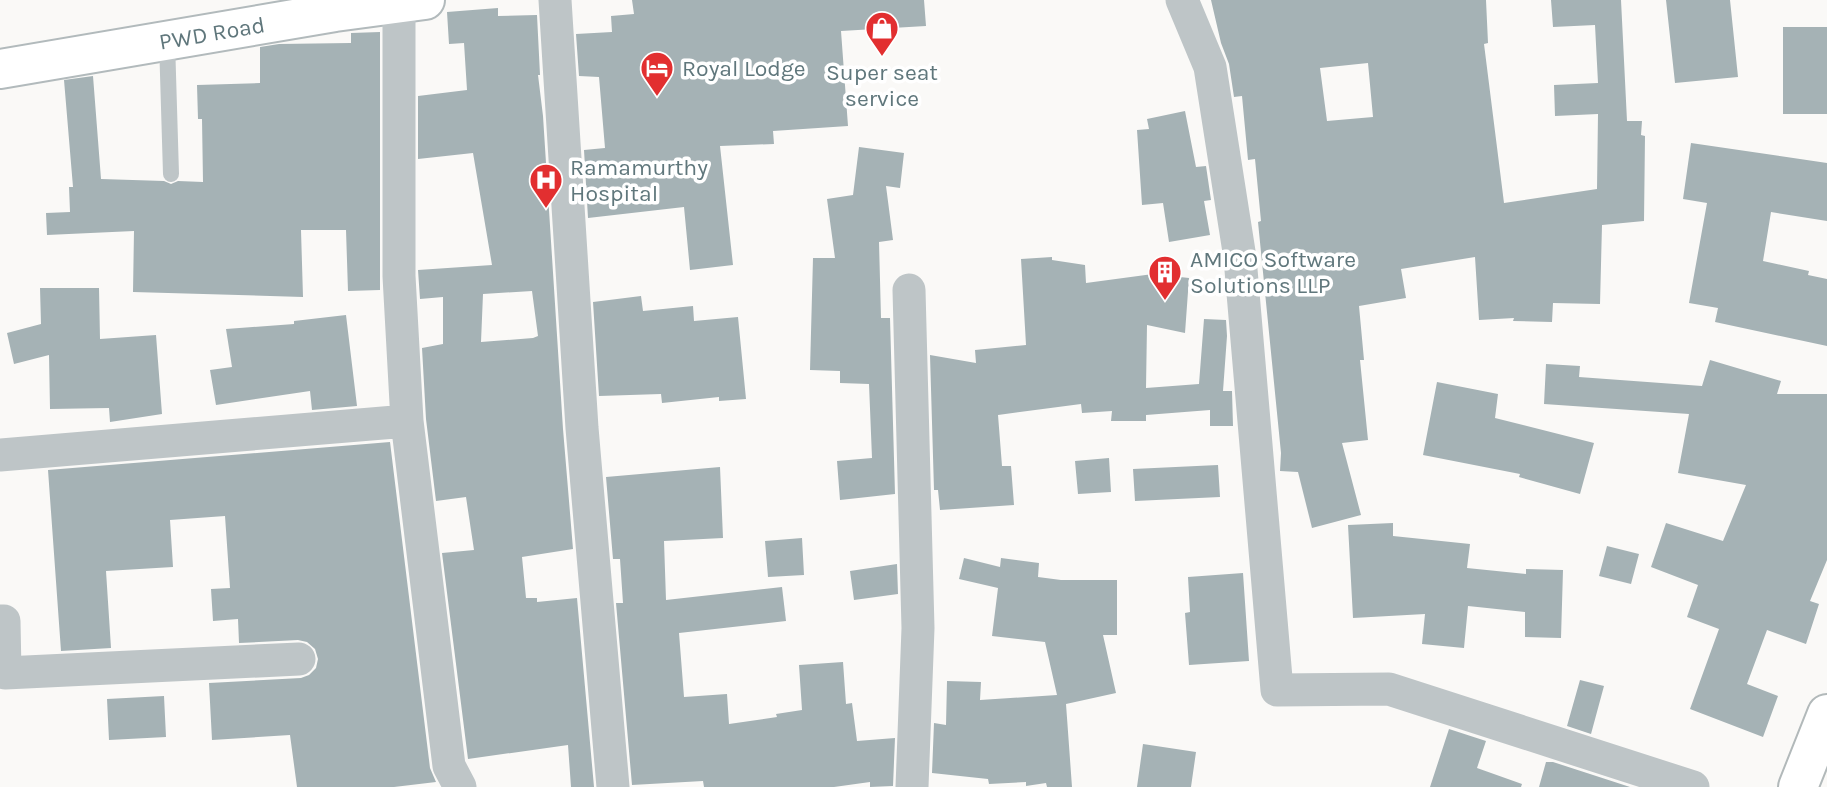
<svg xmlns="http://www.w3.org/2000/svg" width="1827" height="787" font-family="Karla,sans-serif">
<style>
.building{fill:#a5b2b5;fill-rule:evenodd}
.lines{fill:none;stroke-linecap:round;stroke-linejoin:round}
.primary-casing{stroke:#b2babc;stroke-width:42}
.highway-casing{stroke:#b2b9ba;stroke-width:42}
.lane{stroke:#bec5c7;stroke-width:16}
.street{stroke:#bec5c7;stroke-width:33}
.primary{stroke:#fff;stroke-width:38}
.highway{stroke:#fff;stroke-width:38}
.labels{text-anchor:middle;stroke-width:7;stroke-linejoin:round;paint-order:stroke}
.street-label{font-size:23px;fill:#60777c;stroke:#fff}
.poi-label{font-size:23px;fill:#60777c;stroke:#fff;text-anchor:start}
</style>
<rect width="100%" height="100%" fill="#faf9f7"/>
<!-- building -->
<path class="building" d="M 632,0 L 924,0 L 926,26 L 841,31 L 848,126 L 773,131 L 774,144 L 720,146 L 733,265 L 690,270 L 684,207 L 588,218 L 584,150 L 605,148 L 599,77 L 579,76 L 576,34 L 612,32 L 611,16 L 634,14 Z
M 1211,0 L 1486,0 L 1488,43 L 1484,44 L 1504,203 L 1597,189 L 1598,114 L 1555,116 L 1554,85 L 1598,83 L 1595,25 L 1553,27 L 1551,0 L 1621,0 L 1627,121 L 1642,121 L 1641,135 L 1645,136 L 1644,221 L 1602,225 L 1600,304 L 1553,303 L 1552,322 L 1513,321 L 1514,318 L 1479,320 L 1475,257 L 1401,269 L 1406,298 L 1359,306 L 1364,360 L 1360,360 L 1368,440 L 1342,443 L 1361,515 L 1312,528 L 1298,472 L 1280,471 L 1281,453 L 1258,222 L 1261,221 L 1255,159 L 1248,160 L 1242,96 L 1234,97 L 1229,64 L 1221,43 ZM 1368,63 L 1373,117 L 1327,121 L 1320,68 Z
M 1666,0 L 1730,0 L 1738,77 L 1675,83 Z
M 498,8 L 498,16 L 537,15 L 540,75 L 538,75 L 543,116 L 563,429 L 573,549 L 522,557 L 526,598 L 537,598 L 537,602 L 577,598 L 594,787 L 571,787 L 568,745 L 468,759 L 442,553 L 474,550 L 466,497 L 436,501 L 426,419 L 422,348 L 443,344 L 443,297 L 420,299 L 418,270 L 492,265 L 473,153 L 418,159 L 418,96 L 467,90 L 464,43 L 449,44 L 447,12 ZM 532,291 L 538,336 L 533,338 L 481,342 L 483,294 Z
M 1783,27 L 1827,27 L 1827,114 L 1783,114 Z
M 380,32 L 380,290 L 348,291 L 346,230 L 301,230 L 303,297 L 133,292 L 134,231 L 47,235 L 46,213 L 70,212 L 69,187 L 73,187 L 64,80 L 93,76 L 101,179 L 164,181 L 171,184 L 178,181 L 203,182 L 202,119 L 198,119 L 197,85 L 260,83 L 260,47 L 279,44 L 351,43 L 351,33 Z
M 1185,111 L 1196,167 L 1206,166 L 1211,200 L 1204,201 L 1210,235 L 1169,242 L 1163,203 L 1142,205 L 1137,130 L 1149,129 L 1147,119 Z
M 1691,143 L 1827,163 L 1827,221 L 1771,212 L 1763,261 L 1809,271 L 1808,275 L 1827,279 L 1827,346 L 1715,322 L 1718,308 L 1689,303 L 1707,203 L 1683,199 Z
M 859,147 L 904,153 L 900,188 L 886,186 L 893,240 L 879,242 L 881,318 L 890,318 L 895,494 L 840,500 L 837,461 L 872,458 L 869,384 L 840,383 L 840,371 L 810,370 L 813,258 L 835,258 L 827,199 L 853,195 Z
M 1052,257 L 1052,260 L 1085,265 L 1086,283 L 1153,274 L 1189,278 L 1185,333 L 1147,325 L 1146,388 L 1199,384 L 1204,319 L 1226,320 L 1227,336 L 1223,391 L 1232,391 L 1233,426 L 1210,426 L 1210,410 L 1146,415 L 1146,421 L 1111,421 L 1112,411 L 1082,413 L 1081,404 L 998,415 L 1002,466 L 1011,466 L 1014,505 L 940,510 L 938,490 L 934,490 L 930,355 L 976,363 L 975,350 L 1026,345 L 1021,259 Z
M 40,288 L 99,288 L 100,339 L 156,335 L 162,414 L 110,422 L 109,408 L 50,409 L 49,355 L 14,364 L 7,333 L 41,324 Z
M 641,296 L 643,311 L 693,306 L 694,321 L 738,317 L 746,399 L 719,401 L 719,397 L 662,403 L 661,394 L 599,396 L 593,302 Z
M 346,315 L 357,406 L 312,410 L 310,391 L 216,405 L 210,370 L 232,367 L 226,329 L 294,324 L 294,321 Z
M 1710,360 L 1781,381 L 1777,394 L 1827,394 L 1827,560 L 1810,601 L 1819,604 L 1806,644 L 1767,630 L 1747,684 L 1778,696 L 1763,737 L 1690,709 L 1719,629 L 1687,617 L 1698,585 L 1651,567 L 1666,523 L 1723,541 L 1746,485 L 1678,473 L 1689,414 L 1544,404 L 1546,364 L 1580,366 L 1579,377 L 1702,386 Z
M 1437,382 L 1498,394 L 1495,418 L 1594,443 L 1580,494 L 1519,477 L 1520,474 L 1423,455 Z
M 390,442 L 430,768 L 436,782 L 394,787 L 297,787 L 290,735 L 212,740 L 209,683 L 301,678 L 309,675 L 316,668 L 318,659 L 315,649 L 307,642 L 298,640 L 239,643 L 238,619 L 213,621 L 211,589 L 230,588 L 225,516 L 170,520 L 173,567 L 106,571 L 111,648 L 61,651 L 48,470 Z
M 1109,458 L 1111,492 L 1078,494 L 1075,461 Z
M 1218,465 L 1220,497 L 1135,501 L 1133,469 Z
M 720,467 L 723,538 L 664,541 L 666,600 L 782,587 L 786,621 L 679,633 L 684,697 L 727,694 L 729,724 L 777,717 L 776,714 L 802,710 L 799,665 L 843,662 L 846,704 L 852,703 L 857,741 L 895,738 L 893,786 L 870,787 L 870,782 L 834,787 L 704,787 L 703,781 L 632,785 L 616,603 L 623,603 L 620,559 L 613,559 L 606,477 Z
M 1393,523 L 1393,536 L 1470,544 L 1467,568 L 1526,574 L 1526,569 L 1563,570 L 1561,638 L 1525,637 L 1525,612 L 1468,606 L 1464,648 L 1422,644 L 1425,614 L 1353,618 L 1348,525 Z
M 802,538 L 804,575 L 768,577 L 765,541 Z
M 1607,546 L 1639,554 L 1631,584 L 1599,576 Z
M 964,558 L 1000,567 L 1001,558 L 1039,563 L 1038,577 L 1061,580 L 1117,580 L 1117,635 L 1103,635 L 1116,693 L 1066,704 L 1072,787 L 1047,787 L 1046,783 L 1026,786 L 1026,782 L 989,784 L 988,779 L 932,773 L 934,723 L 946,725 L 947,681 L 981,682 L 980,700 L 1057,695 L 1045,642 L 992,636 L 998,588 L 959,579 Z
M 897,564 L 898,594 L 854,600 L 850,571 Z
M 1243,573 L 1249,661 L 1189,665 L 1185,613 L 1190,612 L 1188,577 Z
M 1580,680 L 1604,686 L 1591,734 L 1567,726 Z
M 164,696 L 166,737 L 109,740 L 107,699 Z
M 1449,729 L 1486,741 L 1477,768 L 1522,784 L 1521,787 L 1430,787 Z
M 1143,744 L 1196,752 L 1191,787 L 1137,787 Z
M 1546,762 L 1553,762 L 1630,787 L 1539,787 Z"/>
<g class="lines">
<defs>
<g id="primary">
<path id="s1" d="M 0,69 L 335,12 L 425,0"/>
</g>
<path id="highway" d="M 1798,787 L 1827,714"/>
</defs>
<!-- primary casing -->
<use href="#primary" class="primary-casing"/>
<!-- highway casing -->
<use href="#highway" class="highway-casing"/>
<!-- lane -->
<path class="lane" d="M 167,41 L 171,174"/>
<!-- street -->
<path class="street" d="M 555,0 L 582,428 L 613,787
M 1182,0 L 1210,67 L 1240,258 L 1277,690 L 1389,689 L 1693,787
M 399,3 L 399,276 L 407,421 L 449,766 L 460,787
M 909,290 L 918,628 L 912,787
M 0,455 L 407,421
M 0,621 L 4,621 L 5,673 L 299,659"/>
<!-- primary -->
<use href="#primary" class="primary"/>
<!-- highway -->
<use href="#highway" class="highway"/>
</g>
<!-- icons -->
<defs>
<symbol id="shop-pin" viewBox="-11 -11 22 30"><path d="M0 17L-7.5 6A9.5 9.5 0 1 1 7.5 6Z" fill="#e22f30" stroke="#fff"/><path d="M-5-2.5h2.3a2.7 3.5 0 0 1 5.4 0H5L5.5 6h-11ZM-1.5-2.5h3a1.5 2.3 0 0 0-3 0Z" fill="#fff"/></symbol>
<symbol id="hotel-pin" viewBox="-11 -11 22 30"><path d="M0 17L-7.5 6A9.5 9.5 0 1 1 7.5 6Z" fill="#e22f30" stroke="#fff"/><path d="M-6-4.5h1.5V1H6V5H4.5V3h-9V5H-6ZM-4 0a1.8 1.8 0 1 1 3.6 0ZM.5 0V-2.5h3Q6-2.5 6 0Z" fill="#fff"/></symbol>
<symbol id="hospital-pin" viewBox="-11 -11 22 30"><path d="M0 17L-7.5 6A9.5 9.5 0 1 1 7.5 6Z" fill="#e22f30" stroke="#fff"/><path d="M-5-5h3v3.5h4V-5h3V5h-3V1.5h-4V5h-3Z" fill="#fff"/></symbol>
<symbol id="building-pin" viewBox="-11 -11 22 30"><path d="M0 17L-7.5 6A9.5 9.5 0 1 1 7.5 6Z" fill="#e22f30" stroke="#fff"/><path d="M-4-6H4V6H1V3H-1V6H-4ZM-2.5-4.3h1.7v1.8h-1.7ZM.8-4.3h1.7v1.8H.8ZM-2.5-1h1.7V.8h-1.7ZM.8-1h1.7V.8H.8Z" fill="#fff"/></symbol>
</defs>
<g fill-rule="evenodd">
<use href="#shop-pin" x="863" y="9" width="38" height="52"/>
<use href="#hotel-pin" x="638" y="49" width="38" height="52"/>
<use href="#hospital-pin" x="527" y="161" width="38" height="52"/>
<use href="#building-pin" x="1146" y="253" width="38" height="52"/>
</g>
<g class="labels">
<!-- street labels -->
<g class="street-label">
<text dy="8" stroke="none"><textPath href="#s1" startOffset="215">PWD Road</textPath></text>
</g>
<!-- poi labels -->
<g class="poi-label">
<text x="682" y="76">Royal Lodge</text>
<text x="882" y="80" text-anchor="middle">Super seat<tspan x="882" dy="26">service</tspan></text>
<text x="570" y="175">Ramamurthy<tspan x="570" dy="26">Hospital</tspan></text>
<text x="1190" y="267">AMICO Software<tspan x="1190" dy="26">Solutions LLP</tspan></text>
</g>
</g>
</svg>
